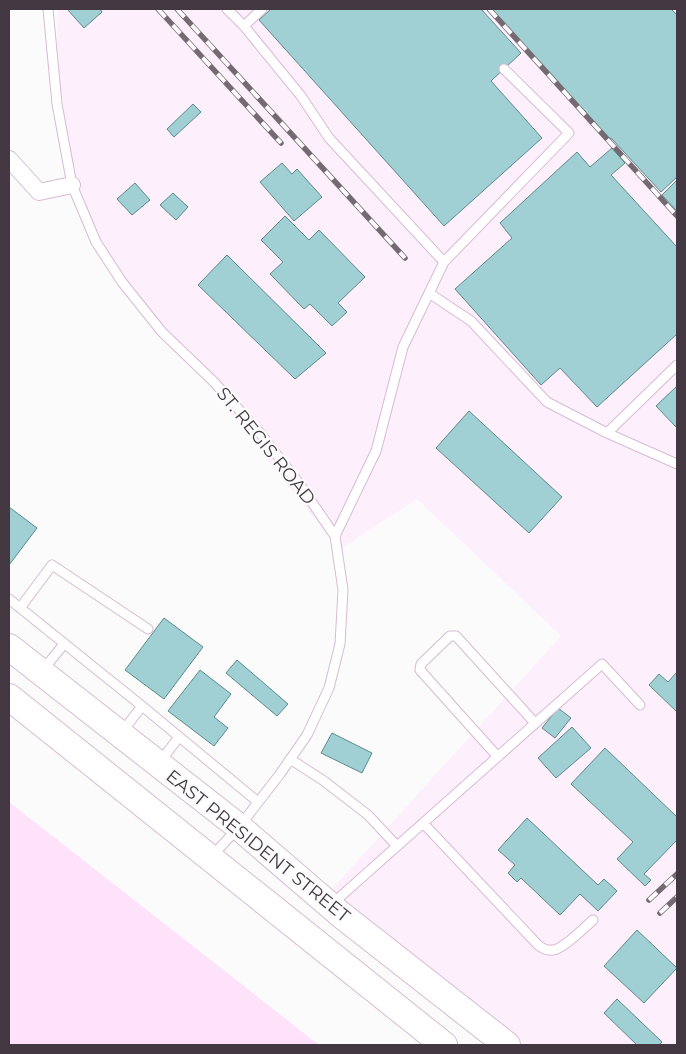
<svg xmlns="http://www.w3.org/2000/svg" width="686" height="1054" font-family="Montserrat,sans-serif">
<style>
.built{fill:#feeffc}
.green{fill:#fde2fa}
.building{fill:#a0d0d3;stroke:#5b898c}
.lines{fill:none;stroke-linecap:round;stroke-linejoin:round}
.lane-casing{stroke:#d8bad5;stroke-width:11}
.street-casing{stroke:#d8bad5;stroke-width:18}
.primary-casing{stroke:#d8bad5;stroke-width:28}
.lane{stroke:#fff;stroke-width:9}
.street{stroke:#fff;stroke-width:16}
.primary{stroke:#fff;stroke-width:26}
.rail-casing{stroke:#736a72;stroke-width:5.5}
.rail{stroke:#fbfbfb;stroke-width:4;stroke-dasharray:11;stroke-linecap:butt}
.labels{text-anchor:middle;stroke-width:4.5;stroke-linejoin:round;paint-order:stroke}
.street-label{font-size:18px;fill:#433742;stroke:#fbfbfb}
</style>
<rect width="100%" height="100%" fill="#fbfbfb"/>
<!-- built -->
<path class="built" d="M 58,9 L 677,9 L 677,1045 L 506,1045 L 323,899 L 561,636 L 417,499 L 339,550 L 96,242 L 65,146 L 55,78 Z"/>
<!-- green -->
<path class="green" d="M 9,802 L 319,1045 L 9,1045 Z"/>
<!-- building -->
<path class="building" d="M 67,9 L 100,9 L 102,12 L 84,28 Z
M 271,9 L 481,9 L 521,53 L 491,81 L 542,138 L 444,226 L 259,20 Z
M 491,9 L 671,9 L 677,15 L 677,177 L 661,192 L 612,139 L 609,138 Z
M 193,104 L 201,112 L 174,137 L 167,129 Z
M 612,148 L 625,163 L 611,175 L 677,247 L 677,334 L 597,407 L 560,368 L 541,385 L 455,289 L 512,238 L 500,223 L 577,152 L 590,167 Z
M 282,163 L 292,174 L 297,169 L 322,197 L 294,221 L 260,182 Z
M 677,180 L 677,211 L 662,195 Z
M 135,183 L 150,200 L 132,215 L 117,199 Z
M 173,193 L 188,207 L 176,220 L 160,205 Z
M 285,216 L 309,240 L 319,230 L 365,277 L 338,303 L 347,312 L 332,326 L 310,304 L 304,309 L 270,274 L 283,262 L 261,240 Z
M 227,255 L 326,353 L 295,379 L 198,285 Z
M 677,386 L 677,428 L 656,406 Z
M 469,411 L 562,497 L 529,533 L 436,448 Z
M 9,507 L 37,528 L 9,565 Z
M 164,618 L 203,647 L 164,699 L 125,670 Z
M 237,660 L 288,704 L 277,716 L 226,673 Z
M 200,670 L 231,694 L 214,717 L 228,728 L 214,746 L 168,711 Z
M 677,672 L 677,712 L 649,685 L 659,674 L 668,682 Z
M 558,708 L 571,718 L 555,738 L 542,728 Z
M 572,727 L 591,748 L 556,778 L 538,758 Z
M 332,733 L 372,753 L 362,773 L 321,753 Z
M 605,748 L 677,817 L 677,840 L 644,874 L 651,880 L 645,886 L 617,859 L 633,842 L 571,784 Z
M 527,818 L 598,885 L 604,879 L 617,891 L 598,911 L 580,894 L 560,915 L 521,878 L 517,882 L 508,873 L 515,865 L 498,850 Z
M 637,930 L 677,968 L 644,1003 L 604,966 Z
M 617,999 L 662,1042 L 659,1045 L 637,1045 L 604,1013 Z"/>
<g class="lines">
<defs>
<path id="lane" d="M 48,9 L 57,104 L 72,185 L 96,242 L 122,282 L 162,332 L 214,382 L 260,433 L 298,482 L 335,536 L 343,590 L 340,644 L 329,688 L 307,735 L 280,774 L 239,827 L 212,856
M 227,9 L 244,26 L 262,9
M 244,26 L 301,96 L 329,138 L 444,262 L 569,133 L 504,69
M 429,293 L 471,321 L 547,402 L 607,433 L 677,464
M 607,433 L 677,365
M 335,536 L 376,451 L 403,347 L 444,262
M 9,599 L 142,706 L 258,802
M 20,608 L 52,565 L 148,629
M 42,671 L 64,644
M 122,732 L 142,706
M 498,757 L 420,670 L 421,664 L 450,636 L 456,636 L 535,723
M 290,759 L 324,781 L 368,815 L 397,846
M 159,763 L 179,737
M 423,823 L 538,945 C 543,949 547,951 553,950 C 562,950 585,927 593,920
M 332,904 L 602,664 L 640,705"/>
<path id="street" d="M 9,159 L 39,192 L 72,185"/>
<path id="primary" d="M 9,647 L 239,827 L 340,914 L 507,1045
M 9,697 L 444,1045"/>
</defs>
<!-- lane casing -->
<use href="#lane" class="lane-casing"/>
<!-- street casing -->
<use href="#street" class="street-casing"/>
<!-- primary casing -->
<use href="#primary" class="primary-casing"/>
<!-- lane -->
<use href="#lane" class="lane"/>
<!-- street -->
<use href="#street" class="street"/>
<!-- primary -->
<use href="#primary" class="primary"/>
<defs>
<path id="rail" d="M 158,9 L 281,143
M 177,9 L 405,258
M 489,9 L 677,216
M 649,900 L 677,874
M 660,913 L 677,897"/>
</defs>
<!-- rail casing -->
<use href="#rail" class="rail-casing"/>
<!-- rail -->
<use href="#rail" class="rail"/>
</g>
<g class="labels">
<!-- street labels -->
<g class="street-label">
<text transform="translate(266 446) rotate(51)" y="6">ST. REGIS ROAD</text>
<text transform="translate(258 846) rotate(39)" y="6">EAST PRESIDENT STREET</text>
</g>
</g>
<!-- border -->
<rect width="686" height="1054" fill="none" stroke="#433742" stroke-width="20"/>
</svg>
